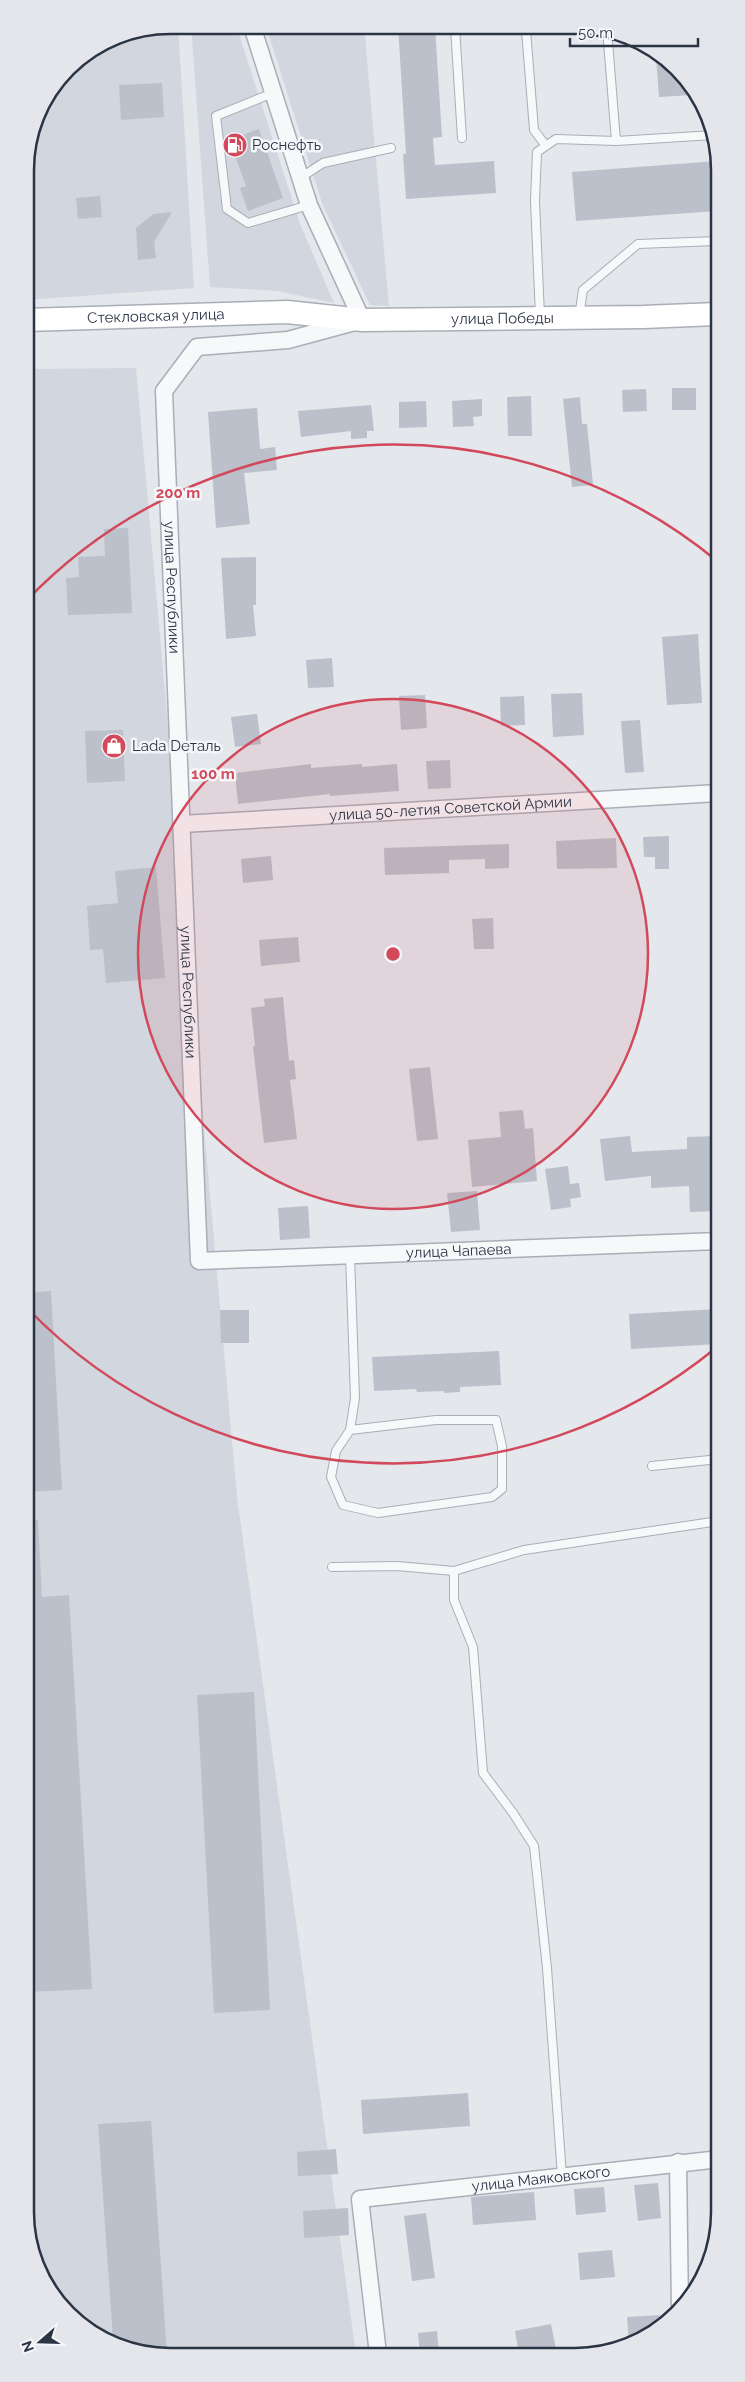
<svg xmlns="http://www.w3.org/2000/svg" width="745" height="2382" font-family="Raleway,sans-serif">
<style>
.built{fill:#d2d6de}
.building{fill:#bbc0ca}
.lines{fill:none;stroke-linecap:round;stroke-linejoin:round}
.lane-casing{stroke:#a9aeb7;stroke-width:10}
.street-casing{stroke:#a9aeb7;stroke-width:19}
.secondary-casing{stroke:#a9aeb7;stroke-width:25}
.lane{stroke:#f7f8fa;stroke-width:8}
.street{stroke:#f7f8fa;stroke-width:16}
.secondary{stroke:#fff;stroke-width:22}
.ring{fill:none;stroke:#d1495b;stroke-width:2.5}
.labels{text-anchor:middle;stroke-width:5;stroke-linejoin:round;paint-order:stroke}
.poi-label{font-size:15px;fill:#2b3445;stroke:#f4f6f9;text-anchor:start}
.street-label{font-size:15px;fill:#2b3445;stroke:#f4f6f9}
.rim{fill:none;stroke:#2b3445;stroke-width:2.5}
.centre{fill:#d1495b;stroke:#f4f6f9;stroke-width:2.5}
.ring-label{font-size:15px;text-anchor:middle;font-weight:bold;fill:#d1495b;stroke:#f4f6f9;stroke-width:5;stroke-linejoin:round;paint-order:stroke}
</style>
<rect width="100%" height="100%" fill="#e4e7ec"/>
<!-- built -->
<path class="built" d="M 169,25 L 178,25 L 194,288 L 25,300 L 25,160 L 36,114 L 67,67 L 114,36 Z
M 191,25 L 236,25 L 300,224 L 334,303 L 278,291 L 210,287 Z
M 266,26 L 364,26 L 389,306 L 370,305 L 322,203 Z
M 136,368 L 237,1497 L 356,2354 L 141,2354 L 67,2315 L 28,2241 L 26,369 Z"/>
<!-- building -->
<path class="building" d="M 398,26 L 435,27 L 442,137 L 433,138 L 435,165 L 494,161 L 496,193 L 406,199 L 403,154 L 406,154 Z
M 656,56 L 678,67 L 692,95 L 659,97 Z
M 162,83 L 164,117 L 121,120 L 119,85 Z
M 259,129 L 283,198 L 248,211 L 240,188 L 246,186 L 229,140 Z
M 717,161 L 717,211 L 576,221 L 572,172 Z
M 100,196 L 102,217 L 78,219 L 76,198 Z
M 172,212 L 154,242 L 156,258 L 138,260 L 136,228 L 153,214 Z
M 672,388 L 696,388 L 696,410 L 672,410 Z
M 646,389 L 647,411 L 623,412 L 622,390 Z
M 531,396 L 532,436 L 508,436 L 507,397 Z
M 580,397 L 582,424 L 587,424 L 593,485 L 572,487 L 563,399 Z
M 482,399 L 482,416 L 473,417 L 474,426 L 453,427 L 452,401 Z
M 426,401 L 427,427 L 399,428 L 399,402 Z
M 371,405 L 374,431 L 367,431 L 367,438 L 351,439 L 351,431 L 301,437 L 298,411 Z
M 257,408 L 260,449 L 275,447 L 277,470 L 244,473 L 250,524 L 216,528 L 208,412 Z
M 128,528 L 132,613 L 68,615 L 66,578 L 79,577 L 78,557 L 105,556 L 104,529 Z
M 256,557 L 256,605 L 253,605 L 256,636 L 226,639 L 221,558 Z
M 698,634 L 702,703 L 667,705 L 662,637 Z
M 332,658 L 334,687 L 308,688 L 306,660 Z
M 582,693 L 584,735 L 553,737 L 551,694 Z
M 425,695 L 427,728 L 401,730 L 399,696 Z
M 524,696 L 525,725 L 501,726 L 500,697 Z
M 257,714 L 261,744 L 235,747 L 231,717 Z
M 640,720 L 644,772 L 625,773 L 621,721 Z
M 123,730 L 125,781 L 87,783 L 85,731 Z
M 450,760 L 451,788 L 428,789 L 426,761 Z
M 311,764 L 311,768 L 362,764 L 362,767 L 397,764 L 399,791 L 330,796 L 330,794 L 238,804 L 235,773 Z
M 669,836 L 669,869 L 655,869 L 655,857 L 644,857 L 643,837 Z
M 616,838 L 617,868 L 557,869 L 556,841 Z
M 509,844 L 509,868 L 485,869 L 485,859 L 449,860 L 449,873 L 385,875 L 384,848 Z
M 271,856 L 273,880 L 243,883 L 241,859 Z
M 156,867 L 165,978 L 106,983 L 103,949 L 90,950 L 87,906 L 118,903 L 115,871 Z
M 493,918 L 494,949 L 474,949 L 472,919 Z
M 298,937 L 300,962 L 261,966 L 259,940 Z
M 283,997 L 289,1061 L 294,1060 L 296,1079 L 290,1080 L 297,1139 L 264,1143 L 253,1046 L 255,1046 L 251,1008 L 265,1006 L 264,999 Z
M 430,1067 L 438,1139 L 417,1141 L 409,1069 Z
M 523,1110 L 525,1129 L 533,1128 L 537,1181 L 472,1187 L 468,1140 L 501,1137 L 499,1112 Z
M 630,1136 L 632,1152 L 687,1149 L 687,1137 L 718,1136 L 719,1211 L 690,1212 L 689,1186 L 651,1188 L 651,1176 L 605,1181 L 600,1139 Z
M 568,1166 L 570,1184 L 579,1183 L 581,1197 L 570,1199 L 571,1207 L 551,1210 L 545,1169 Z
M 477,1191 L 480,1230 L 451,1232 L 447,1193 Z
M 308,1206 L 310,1238 L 280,1240 L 278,1208 Z
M 51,1291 L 62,1490 L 27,1492 L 27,1293 Z
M 719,1309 L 719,1344 L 631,1349 L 629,1314 Z
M 220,1310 L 249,1310 L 249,1343 L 221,1343 Z
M 499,1351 L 501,1385 L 460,1387 L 460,1392 L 444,1393 L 444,1391 L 417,1392 L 416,1389 L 374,1391 L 372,1357 Z
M 27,1520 L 38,1520 L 42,1597 L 69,1595 L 92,1989 L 27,1992 Z
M 254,1692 L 270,2010 L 214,2013 L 197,1695 Z
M 468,2093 L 470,2126 L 363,2134 L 361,2100 Z
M 151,2121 L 167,2354 L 141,2354 L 113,2339 L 98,2124 Z
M 336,2149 L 338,2174 L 298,2176 L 297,2152 Z
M 658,2183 L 661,2218 L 638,2221 L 634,2185 Z
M 604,2187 L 606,2212 L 576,2215 L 574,2189 Z
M 534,2192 L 536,2220 L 473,2225 L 471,2197 Z
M 348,2208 L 349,2235 L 304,2238 L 303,2211 Z
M 426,2213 L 435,2278 L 412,2281 L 404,2216 Z
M 612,2250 L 615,2277 L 580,2280 L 578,2253 Z
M 660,2315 L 661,2327 L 648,2338 L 629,2345 L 627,2317 Z
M 551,2324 L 556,2349 L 519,2354 L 515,2331 Z
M 437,2331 L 439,2354 L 420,2354 L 418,2333 Z"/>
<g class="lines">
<defs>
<path id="lane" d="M 455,27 L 462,138
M 504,27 L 526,30 L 534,130 L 546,146
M 607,29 L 616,141
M 273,93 L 216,116 L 227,209 L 248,223 L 309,205
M 300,178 L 323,163 L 391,148
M 540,316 L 535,201 L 537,152 L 556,139 L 616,141 L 714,135
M 579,317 L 583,290 L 638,244 L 717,241
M 350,1255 L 355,1398 L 350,1430 L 336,1451 L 331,1477 L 343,1505 L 378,1513 L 492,1497 L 502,1489 L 502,1446 L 496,1420 L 436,1420 L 350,1430
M 652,1466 L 719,1459
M 332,1567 L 397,1566 L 454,1571
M 562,2176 L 547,1968 L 534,1846 L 513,1813 L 483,1773 L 473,1647 L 454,1600 L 454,1571 L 524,1550 L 719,1521"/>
<g id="street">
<path id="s1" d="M 252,26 L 309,205 L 362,320 L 288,340 L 197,347 L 164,391 L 199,1261 L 719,1241"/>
<path id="s2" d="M 182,824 L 718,793"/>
<path d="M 678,2162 L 680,2311"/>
<path id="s3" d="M 378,2354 L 360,2199 L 720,2159"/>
</g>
<g id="secondary">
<path id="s4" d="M 25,320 L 287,312 L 362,320 L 643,317 L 717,314"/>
</g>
</defs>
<!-- lane casing -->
<use href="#lane" class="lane-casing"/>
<!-- street casing -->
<use href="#street" class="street-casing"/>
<!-- secondary casing -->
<use href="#secondary" class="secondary-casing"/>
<!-- lane -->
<use href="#lane" class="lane"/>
<!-- street -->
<use href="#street" class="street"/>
<!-- secondary -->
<use href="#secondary" class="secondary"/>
</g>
<!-- distance rings -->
<circle cx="393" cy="954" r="255" fill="#d1495b" fill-opacity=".12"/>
<g class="ring">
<circle cx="393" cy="954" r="255"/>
<path d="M717 1347A509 509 0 0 1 27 1308M27 600A509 509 0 0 1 717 561"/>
</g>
<!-- icons -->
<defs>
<symbol id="fuel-disc" viewBox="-11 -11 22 22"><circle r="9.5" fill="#d1495b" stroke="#f4f6f9"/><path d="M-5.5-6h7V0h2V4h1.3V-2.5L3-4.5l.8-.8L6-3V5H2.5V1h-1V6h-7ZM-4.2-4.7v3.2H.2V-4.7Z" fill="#fff"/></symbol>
<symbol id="shop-disc" viewBox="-11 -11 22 22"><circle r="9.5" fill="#d1495b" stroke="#f4f6f9"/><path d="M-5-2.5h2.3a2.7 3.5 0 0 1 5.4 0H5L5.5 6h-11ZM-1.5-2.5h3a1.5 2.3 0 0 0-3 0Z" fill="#fff"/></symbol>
</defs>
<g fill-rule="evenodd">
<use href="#fuel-disc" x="221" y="131" width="28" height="28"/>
<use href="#shop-disc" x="100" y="732" width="28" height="28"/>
</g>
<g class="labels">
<!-- poi labels -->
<g class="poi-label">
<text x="252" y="150">Роснефть</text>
<text x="132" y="751">Lada Dеталь</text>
</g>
<!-- street labels -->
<g class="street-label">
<text dy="5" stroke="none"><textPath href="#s4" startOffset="131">Стекловская улица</textPath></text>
<text dy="5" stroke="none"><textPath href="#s4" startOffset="478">улица Победы</textPath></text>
<text dy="5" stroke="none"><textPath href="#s1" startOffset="734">улица Республики</textPath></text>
<text dy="5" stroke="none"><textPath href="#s2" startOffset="269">улица 50-летия Советской Армии</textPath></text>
<text dy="5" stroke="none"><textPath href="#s1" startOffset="1139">улица Республики</textPath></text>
<text dy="5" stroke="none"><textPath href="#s1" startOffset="1668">улица Чапаева</textPath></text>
<text dy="5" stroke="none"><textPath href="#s3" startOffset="338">улица Маяковского</textPath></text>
</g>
</g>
<!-- crop -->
<path d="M0 0H745V2382H0ZM170 34H575A136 136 0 0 1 711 170V2212A136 136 0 0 1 575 2348H170A136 136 0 0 1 34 2212V170A136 136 0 0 1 170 34Z" fill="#e4e6eb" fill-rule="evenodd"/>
<path class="rim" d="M170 34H575A136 136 0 0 1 711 170V2212A136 136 0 0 1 575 2348H170A136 136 0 0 1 34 2212V170A136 136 0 0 1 170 34Z"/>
<circle cx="393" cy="954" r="8" class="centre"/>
<g class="ring-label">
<text x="178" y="498">200 m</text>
<text x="213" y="779">100 m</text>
</g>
<!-- north arrow -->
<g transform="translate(40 2342) rotate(250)" stroke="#f4f6f9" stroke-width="4" paint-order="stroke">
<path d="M0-4L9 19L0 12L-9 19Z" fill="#2b3445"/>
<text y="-8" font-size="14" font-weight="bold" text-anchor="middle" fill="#2b3445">N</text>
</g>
<!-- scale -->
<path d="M570 38v8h128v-8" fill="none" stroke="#2b3445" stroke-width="2.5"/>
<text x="578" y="38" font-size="15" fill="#2b3445" stroke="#f4f6f9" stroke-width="4" paint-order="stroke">50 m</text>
</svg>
